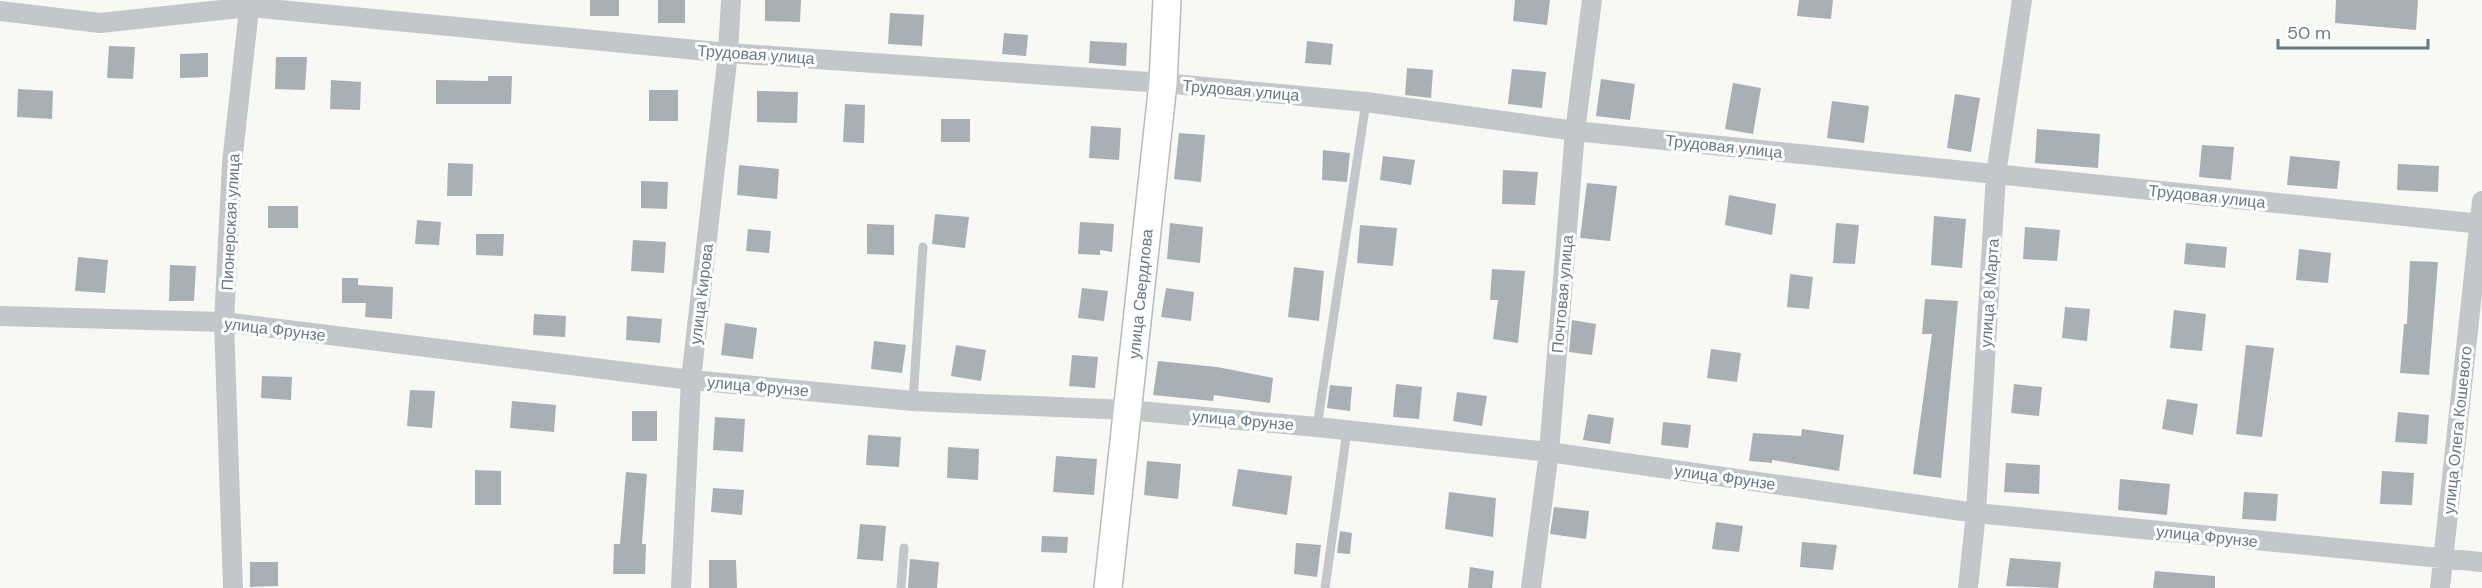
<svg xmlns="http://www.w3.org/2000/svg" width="2482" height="588" font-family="'DM Sans',sans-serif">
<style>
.building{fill:#a8b0b6}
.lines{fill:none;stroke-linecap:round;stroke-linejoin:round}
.secondary-casing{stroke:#b6bbbf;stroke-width:30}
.lane{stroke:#c3c7ca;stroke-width:9}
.street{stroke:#c3c7ca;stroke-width:20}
.secondary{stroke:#fff;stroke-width:27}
.labels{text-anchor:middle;stroke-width:6;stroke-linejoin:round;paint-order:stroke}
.street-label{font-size:16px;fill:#687885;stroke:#fff}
</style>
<rect width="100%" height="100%" fill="#f8f8f5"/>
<!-- building -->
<path class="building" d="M 590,0 L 619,0 L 619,16 L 590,16 Z
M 658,0 L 685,0 L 685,23 L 658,23 Z
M 765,0 L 801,0 L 800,22 L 765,21 Z
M 1515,0 L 1550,0 L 1547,25 L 1513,21 Z
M 1799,0 L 1833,0 L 1831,19 L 1797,16 Z
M 2336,0 L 2418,0 L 2416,30 L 2335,23 Z
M 890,13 L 924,15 L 922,46 L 888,44 Z
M 1004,33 L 1028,35 L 1026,56 L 1002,54 Z
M 1090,41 L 1127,43 L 1126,66 L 1089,63 Z
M 1307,41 L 1333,44 L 1331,65 L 1305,63 Z
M 109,46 L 135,47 L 133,79 L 107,78 Z
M 208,53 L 208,77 L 180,78 L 180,54 Z
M 276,57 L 307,57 L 305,90 L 275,89 Z
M 1407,68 L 1433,70 L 1431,98 L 1405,95 Z
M 1512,69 L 1546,72 L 1542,108 L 1508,104 Z
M 488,76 L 512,76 L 511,104 L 436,104 L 436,80 L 488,81 Z
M 1601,79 L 1635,84 L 1630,120 L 1596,116 Z
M 331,80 L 361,82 L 360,110 L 330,109 Z
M 1733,83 L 1761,88 L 1753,134 L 1725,129 Z
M 18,89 L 53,91 L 52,119 L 17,117 Z
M 649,90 L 678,90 L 678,121 L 649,121 Z
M 757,91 L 798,92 L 797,123 L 757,122 Z
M 1955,94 L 1980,98 L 1971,152 L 1947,148 Z
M 1832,101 L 1869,106 L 1864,143 L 1827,138 Z
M 845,104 L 865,105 L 864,143 L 843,142 Z
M 941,119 L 970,119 L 970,142 L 941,142 Z
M 1091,126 L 1121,128 L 1119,160 L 1089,158 Z
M 2037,129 L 2100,134 L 2098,168 L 2035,163 Z
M 1179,133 L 1205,135 L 1201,182 L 1174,179 Z
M 2202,145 L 2234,147 L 2231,180 L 2199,177 Z
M 1323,150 L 1350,153 L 1347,182 L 1322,180 Z
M 1383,156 L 1415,160 L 1411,185 L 1380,180 Z
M 2290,156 L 2340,161 L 2337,189 L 2287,185 Z
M 448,163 L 473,164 L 472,196 L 447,196 Z
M 2398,164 L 2439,166 L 2438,192 L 2397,190 Z
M 739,165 L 779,169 L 777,199 L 737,195 Z
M 1503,170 L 1538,172 L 1535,205 L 1502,204 Z
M 641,181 L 668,182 L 667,209 L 641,208 Z
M 1587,183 L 1617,186 L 1610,241 L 1580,238 Z
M 1729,195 L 1776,204 L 1772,235 L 1725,225 Z
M 268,206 L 298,206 L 298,228 L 268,228 Z
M 935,214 L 969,217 L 965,248 L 932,244 Z
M 1934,216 L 1966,219 L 1962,268 L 1931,265 Z
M 417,220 L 441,222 L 439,245 L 415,244 Z
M 1080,222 L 1114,224 L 1112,252 L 1100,250 L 1100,255 L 1078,254 Z
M 1170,223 L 1203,227 L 1200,263 L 1167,259 Z
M 1836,223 L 1859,225 L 1855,264 L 1833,263 Z
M 867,224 L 894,225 L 894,255 L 867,254 Z
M 1360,225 L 1397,228 L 1393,266 L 1357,263 Z
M 2025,227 L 2060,230 L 2057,261 L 2023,259 Z
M 748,229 L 771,231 L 769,253 L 746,251 Z
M 476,234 L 504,234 L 503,256 L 476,255 Z
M 633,240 L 666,242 L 664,273 L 631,271 Z
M 2186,243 L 2227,247 L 2225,268 L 2184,264 Z
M 2299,249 L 2331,253 L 2328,283 L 2296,280 Z
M 78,257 L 108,260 L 105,293 L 75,291 Z
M 2410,261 L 2438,262 L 2429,375 L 2400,373 L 2404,324 L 2407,324 Z
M 170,265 L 196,266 L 194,301 L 169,301 Z
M 1294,267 L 1324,271 L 1319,321 L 1288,317 Z
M 1492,269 L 1525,271 L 1518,343 L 1493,339 L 1498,300 L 1490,300 Z
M 1790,274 L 1813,277 L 1809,309 L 1787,307 Z
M 342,278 L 358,278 L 358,285 L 393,287 L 392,319 L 365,317 L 366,303 L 342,303 Z
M 1082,288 L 1108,291 L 1104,321 L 1078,318 Z
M 1166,288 L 1194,292 L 1191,321 L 1161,317 Z
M 1925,299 L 1958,301 L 1941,478 L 1913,474 L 1932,334 L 1922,334 Z
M 2065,307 L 2090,309 L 2087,341 L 2062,338 Z
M 2174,310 L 2206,314 L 2202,351 L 2170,348 Z
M 534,314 L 566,316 L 565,337 L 533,335 Z
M 627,316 L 662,319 L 660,343 L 626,340 Z
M 1572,320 L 1596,324 L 1592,355 L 1569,352 Z
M 725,323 L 757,328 L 753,359 L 721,355 Z
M 874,341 L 906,345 L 902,373 L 871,369 Z
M 956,345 L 986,350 L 981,381 L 951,376 Z
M 2246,345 L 2274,348 L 2262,437 L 2236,434 Z
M 1711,349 L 1741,353 L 1737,382 L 1707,378 Z
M 1072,355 L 1098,357 L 1095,388 L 1069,386 Z
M 1158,361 L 1217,367 L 1273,378 L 1270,403 L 1214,395 L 1213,401 L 1153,395 Z
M 262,376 L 292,377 L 291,400 L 261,398 Z
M 1396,384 L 1422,387 L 1419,419 L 1393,417 Z
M 2014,384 L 2042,387 L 2039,416 L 2011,413 Z
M 1330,385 L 1352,387 L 1350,411 L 1327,408 Z
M 410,390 L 435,391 L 432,428 L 407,426 Z
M 1457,392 L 1487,396 L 1482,426 L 1453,421 Z
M 2167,399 L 2198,404 L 2193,435 L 2162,429 Z
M 512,401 L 556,405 L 554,432 L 510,428 Z
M 632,411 L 657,411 L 657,441 L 632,441 Z
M 2398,412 L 2429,415 L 2427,444 L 2395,442 Z
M 1588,414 L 1614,418 L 1610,444 L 1583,440 Z
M 715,417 L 745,419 L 743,452 L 713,450 Z
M 1663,422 L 1691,425 L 1688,448 L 1661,445 Z
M 1802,429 L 1844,435 L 1839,471 L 1772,460 L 1772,463 L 1749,461 L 1753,433 L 1801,436 Z
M 868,435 L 901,437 L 899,467 L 866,465 Z
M 948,447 L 979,449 L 978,480 L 947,478 Z
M 1056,456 L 1097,459 L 1094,495 L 1053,492 Z
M 1147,461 L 1181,464 L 1178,499 L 1144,495 Z
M 2006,463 L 2040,465 L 2039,494 L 2004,492 Z
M 1238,469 L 1292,476 L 1287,515 L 1232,506 Z
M 475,470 L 501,471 L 501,505 L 475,505 Z
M 2382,471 L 2414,473 L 2412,505 L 2380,504 Z
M 626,472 L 647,474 L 642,544 L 646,544 L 645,574 L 613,574 L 614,544 L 620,544 Z
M 2120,479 L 2170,484 L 2167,515 L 2118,510 Z
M 713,488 L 744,490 L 742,515 L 711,512 Z
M 1449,492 L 1496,498 L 1493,537 L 1445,529 Z
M 2244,492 L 2278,494 L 2276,521 L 2242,519 Z
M 1554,507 L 1589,511 L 1586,539 L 1550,534 Z
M 1716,522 L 1743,526 L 1739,552 L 1712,549 Z
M 860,524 L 886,526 L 883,561 L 857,559 Z
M 1340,531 L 1352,533 L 1350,554 L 1337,553 Z
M 1042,536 L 1068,537 L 1067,553 L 1041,552 Z
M 1802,542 L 1837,545 L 1833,570 L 1800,567 Z
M 1296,543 L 1321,545 L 1317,577 L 1294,574 Z
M 2010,558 L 2061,562 L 2058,588 L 2006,586 Z
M 910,559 L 939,562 L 937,588 L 908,588 Z
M 709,560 L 736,560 L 737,588 L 709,588 Z
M 250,562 L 278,562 L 278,586 L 250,587 Z
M 1470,567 L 1494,571 L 1492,588 L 1468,588 Z
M 2155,571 L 2215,576 L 2215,588 L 2153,588 Z"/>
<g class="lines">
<defs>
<path id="secondary" d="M 1108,588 L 1163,83 L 1167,0"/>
</defs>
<!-- secondary casing -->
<use href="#secondary" class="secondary-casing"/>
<!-- lane -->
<path class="lane" d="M 913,401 L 923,247
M 1317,427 L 1366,102
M 901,588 L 904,548
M 1325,588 L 1347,431"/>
<!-- street -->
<path class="street" d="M 0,11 L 100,23 L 249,7 L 728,53 L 1163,83 L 1366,102 L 1575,131 L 2482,224
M 0,316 L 224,322 L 691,380 L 913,401 L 1127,410 L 1317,427 L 1549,452 L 1976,513 L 2482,562
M 233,588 L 224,322 L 232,163 L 250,0
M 681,588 L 691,380 L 728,53 L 731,0
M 1531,588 L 1549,452 L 1575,131 L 1592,0
M 1968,588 L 1976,513 L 1996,174 L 2022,0
M 2440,588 L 2482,201"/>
<!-- secondary -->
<use href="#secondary" class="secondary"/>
</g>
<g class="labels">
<!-- street labels -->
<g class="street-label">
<text transform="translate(756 54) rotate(4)" y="6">Трудовая улица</text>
<text transform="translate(1241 90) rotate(5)" y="6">Трудовая улица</text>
<text transform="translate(1724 146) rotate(6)" y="6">Трудовая улица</text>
<text transform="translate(2207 196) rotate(6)" y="6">Трудовая улица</text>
<text transform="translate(230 222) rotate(-87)" y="6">Пионерская улица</text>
<text transform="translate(1989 293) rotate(-86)" y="6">улица 8 Марта</text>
<text transform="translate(701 294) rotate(-83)" y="6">улица Кирова</text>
<text transform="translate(1140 294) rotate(-84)" y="6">улица Свердлова</text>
<text transform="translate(1562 294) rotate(-85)" y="6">Почтовая улица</text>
<text transform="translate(275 329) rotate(7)" y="6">улица Фрунзе</text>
<text transform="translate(758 386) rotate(5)" y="6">улица Фрунзе</text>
<text transform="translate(1243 420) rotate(5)" y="6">улица Фрунзе</text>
<text transform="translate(2457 430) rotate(-84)" y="6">улица Олега Кошевого</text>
<text transform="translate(1725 477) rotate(8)" y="6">улица Фрунзе</text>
<text transform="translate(2207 536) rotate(6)" y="6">улица Фрунзе</text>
</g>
</g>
<!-- scale -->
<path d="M2278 39v9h150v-9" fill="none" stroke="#687885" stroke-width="3"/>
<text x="2287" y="39" font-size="18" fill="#687885" stroke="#ffffff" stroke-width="4.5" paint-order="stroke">50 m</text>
</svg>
